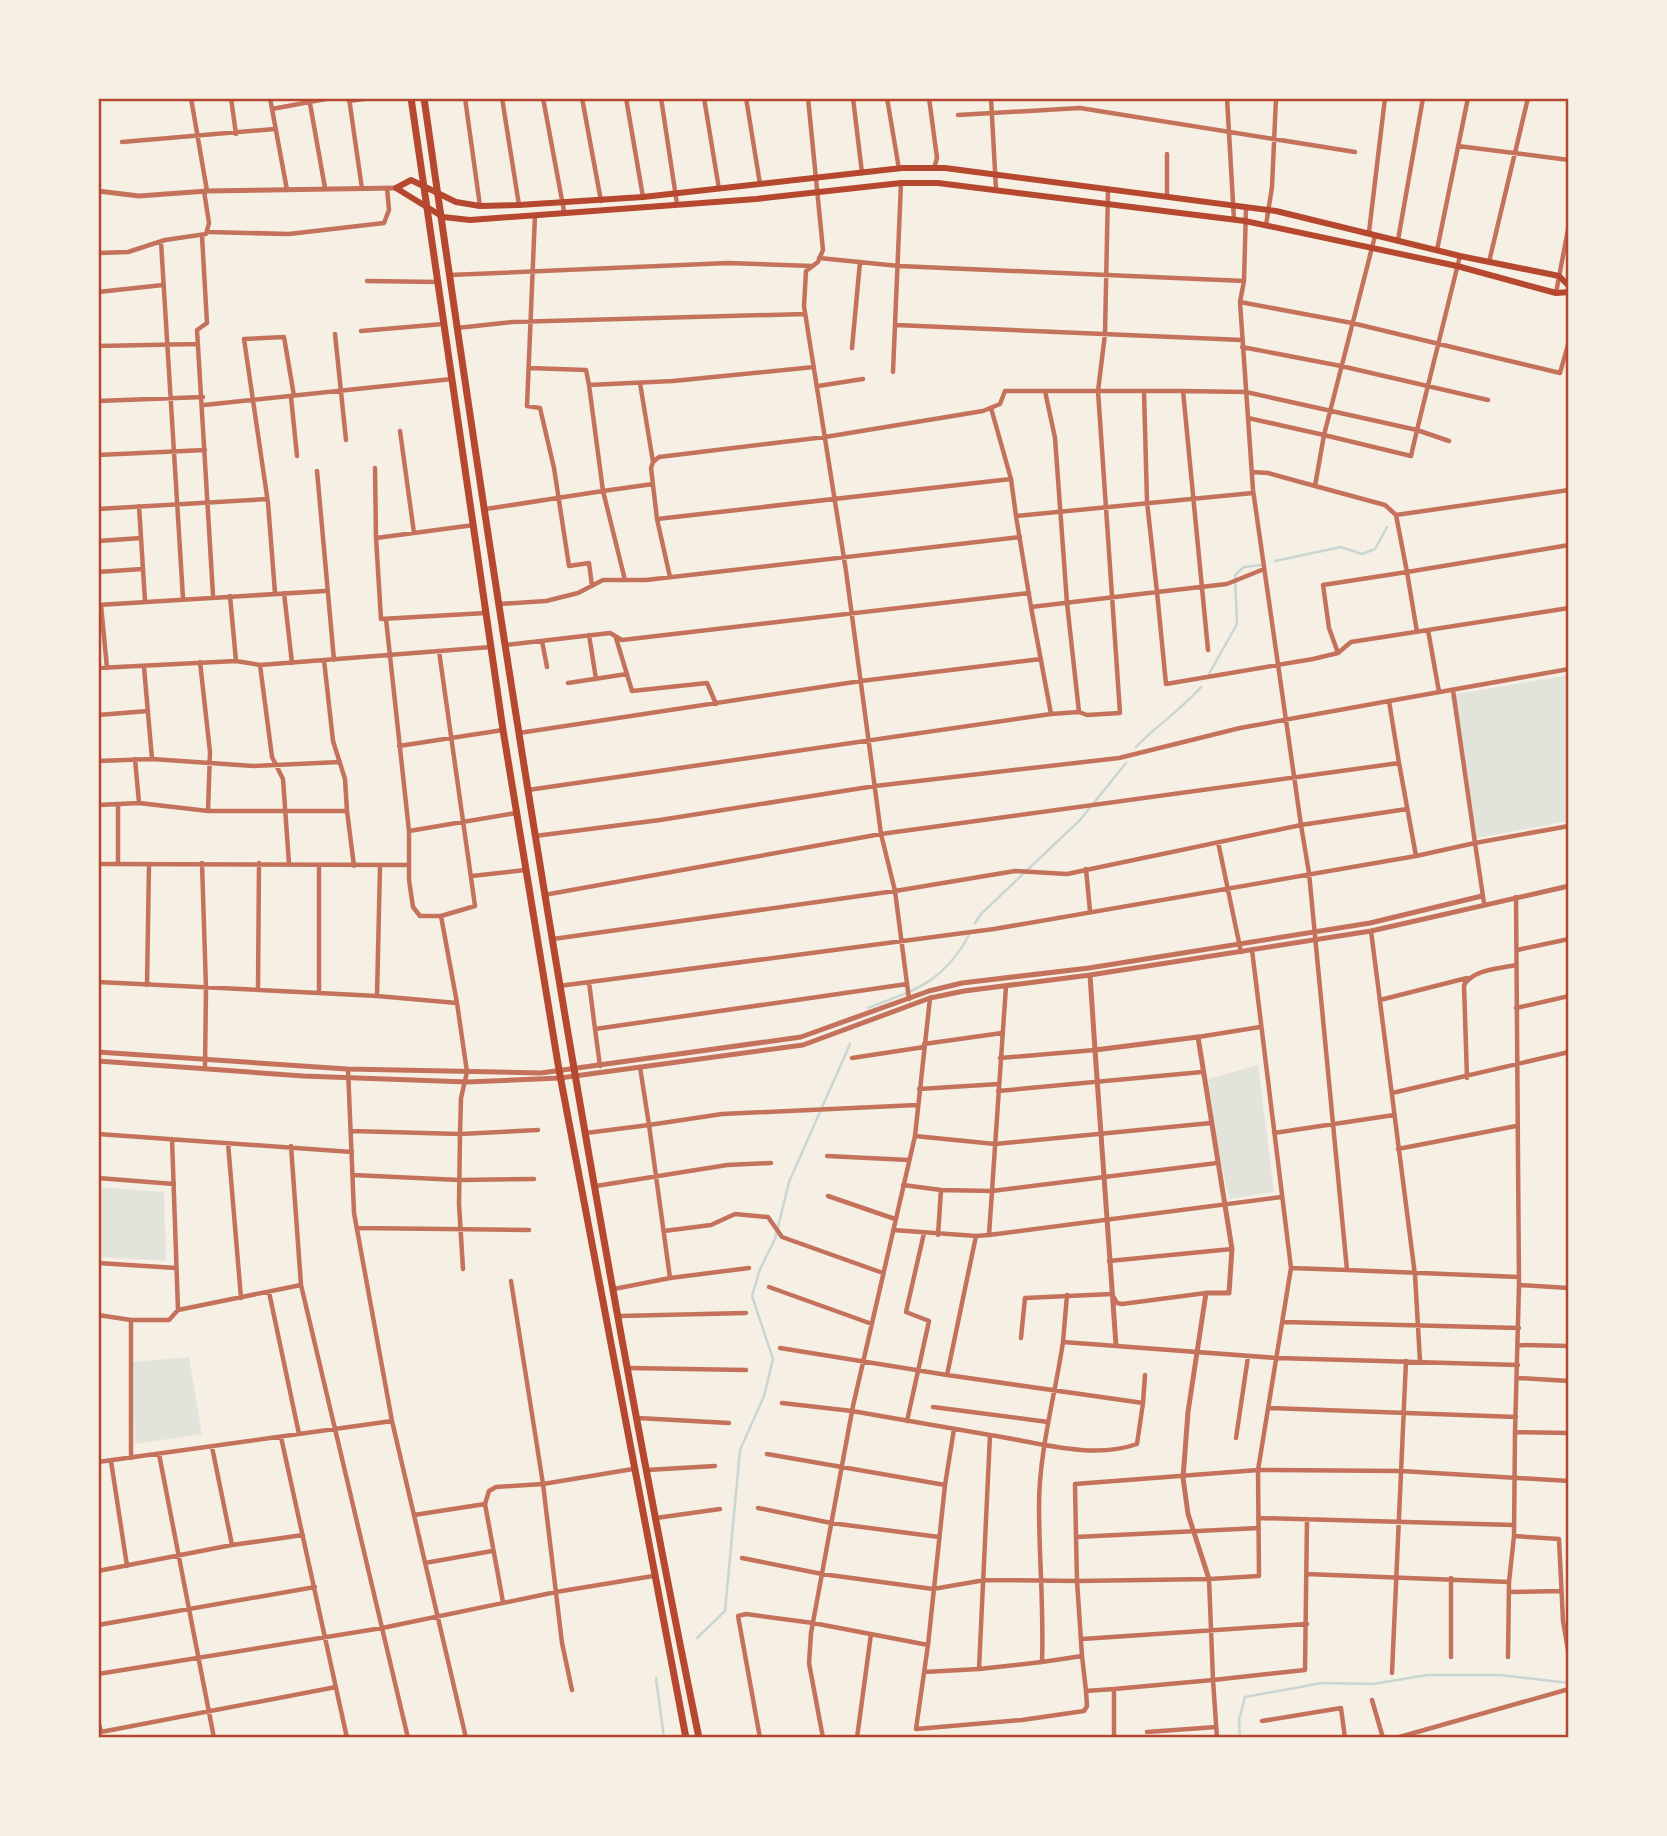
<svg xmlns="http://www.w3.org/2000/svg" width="1667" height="1836" font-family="'Libre Baskerville',serif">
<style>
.green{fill:#e2e4dc}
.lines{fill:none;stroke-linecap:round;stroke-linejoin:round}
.stream{stroke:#c9d6d2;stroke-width:2.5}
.minor{stroke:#c5725c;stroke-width:4.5}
.tertiary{stroke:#c5725c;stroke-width:5}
.secondary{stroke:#b5482f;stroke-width:6}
.trunk{stroke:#b5482f;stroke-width:7}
.neatline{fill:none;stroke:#b5482f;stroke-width:2.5}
</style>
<rect width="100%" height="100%" fill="#f6efe4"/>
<!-- green -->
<path class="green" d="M 1569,675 L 1569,821 L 1477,838 L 1450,695 Z
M 1258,1065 L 1274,1192 L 1229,1199 L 1210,1114 L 1208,1079 Z
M 98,1187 L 164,1192 L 166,1261 L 98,1257 Z
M 189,1357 L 202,1434 L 135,1444 L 133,1362 Z"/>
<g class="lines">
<!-- stream -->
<path class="stream" d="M 1275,561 L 1341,547 L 1362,554 L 1375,549 L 1387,527
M 1209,674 L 1237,624 L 1235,575 L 1244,567 L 1261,565
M 1136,747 C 1157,725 1181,710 1201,687
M 975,923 L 981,914 L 1080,820 L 1126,763
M 868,1008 C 915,990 943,983 969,935
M 697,1638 L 725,1611 L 740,1450 L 764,1396 L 773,1359 L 752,1296 L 760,1269 L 775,1239 L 789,1182 L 850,1044
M 656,1678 L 664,1738
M 1240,1738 L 1239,1720 L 1245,1697 L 1322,1683 L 1373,1684 L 1428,1675 L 1500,1675 L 1569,1683"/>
<!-- minor -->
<path class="minor" d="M 98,98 L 101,98
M 191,98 L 207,191
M 231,98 L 236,134
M 270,98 L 287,190
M 309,98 L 325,188
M 349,98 L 362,189
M 465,98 L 480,206
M 502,98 L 519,205
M 543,98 L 564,211
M 582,98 L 601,201
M 626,98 L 643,197
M 661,98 L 677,204
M 704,98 L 719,189
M 746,98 L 760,184
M 808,98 L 823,250 L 818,262 L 806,271 L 804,306 L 846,571 L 881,834 L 895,891 L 909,999
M 853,98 L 862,173
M 887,98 L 899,169
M 929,98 L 937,158 L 934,168
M 991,98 L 996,189
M 1227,98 L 1234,220
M 349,101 L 371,98
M 272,109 L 331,98
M 958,115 L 1080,108 L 1355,152
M 122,142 L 275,129
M 1458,146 L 1569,160
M 1167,197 L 1167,154
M 1246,207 L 1244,281 L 1240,302 L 1253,490 L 1301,825 L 1407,809
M 535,215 L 527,406 L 540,408 L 554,468 L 569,566 L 589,563 L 592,586
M 1266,225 L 1272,187 L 1276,98
M 209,232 L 289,234 L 384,223 L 389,210 L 387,188
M 1369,232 L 1385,98
M 202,236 L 207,323 L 197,330 L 213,595
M 1398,240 L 1423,98
M 161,242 L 183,598
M 1437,250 L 1468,98
M 98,253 L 128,252 L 165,240 L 206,234 L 209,223 L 204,191
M 819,258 L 899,266 L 1244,281
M 1489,262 L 1528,98
M 450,275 L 728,263 L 812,266
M 367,281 L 438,282
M 98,292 L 163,285
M 1556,293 L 1569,224
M 1240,302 L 1352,323 L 1560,373 L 1569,341
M 896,325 L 1242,340
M 457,328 L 512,322 L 805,314
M 361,331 L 443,324
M 335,334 L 346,440
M 98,346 L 198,344
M 1242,347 L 1341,366 L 1488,400
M 852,348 L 860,262
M 529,368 L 586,370 L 589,385
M 893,372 L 901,183
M 640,383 L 653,462
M 818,386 L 863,379
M 291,397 L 297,456
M 98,401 L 203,397
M 204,405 L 452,379
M 991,408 L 1011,479 L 657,519 L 651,468 L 653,462 L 659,457 L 825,437 L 983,411 L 1000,404 L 1005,391 L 1183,391
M 1248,418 L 1324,435 L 1375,236
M 400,431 L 414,533
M 98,455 L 205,450
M 375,468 L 376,538
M 317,471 L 334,660
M 1252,472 L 1268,473 L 1315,486 L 1324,435 L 1411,456 L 1417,430 L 1449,441
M 1011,479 L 1016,516 L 1253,493
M 653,484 L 603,491 L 589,385 L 673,381 L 814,367
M 1315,486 L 1385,505 L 1396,515 L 1407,572 L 1569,545
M 139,506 L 145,601
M 98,509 L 267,499
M 486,509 L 603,491 L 625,580
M 1396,515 L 1569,490
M 1016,516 L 1031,607 L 1157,592 L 1147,502 L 1144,391
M 657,519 L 670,577
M 474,525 L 376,538 L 381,619 L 486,613
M 98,541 L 141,538
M 1264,569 L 1227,584 L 1157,592 L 1166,684 L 1313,659 L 1338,653 L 1351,642 L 1569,608
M 98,572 L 142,569
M 275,593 L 268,503 L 244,339 L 284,337 L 294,396
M 284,593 L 292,663
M 230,596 L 236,661
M 500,604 L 546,601 L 578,593 L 603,580 L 646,580 L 1020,537
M 98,605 L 325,591
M 101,605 L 107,668
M 1031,607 L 1051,714 L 1079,712 L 1067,603 L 1055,438 L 1045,391
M 386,619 L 409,831 L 409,880 L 413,907 L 420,916 L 441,916 L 475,906 L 439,651
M 1428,630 L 1439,692
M 589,635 L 596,679
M 616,638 L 632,691 L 707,683 L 716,704
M 542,641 L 547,667
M 506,645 L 610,633 L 622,640 L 1029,593
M 1208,650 L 1183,391 L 1246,392 L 1417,430 L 1460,256
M 1338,653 L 1329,628 L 1323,585 L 1407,572 L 1417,632
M 324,660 L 333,741 L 345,779 L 347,811
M 200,662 L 210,752 L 208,811
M 260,665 L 272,757 L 283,779 L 289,864
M 144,667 L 152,759 L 253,766 L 340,762
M 98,668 L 236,661 L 260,665 L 491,647
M 568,683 L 627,674
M 1079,712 L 1087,715 L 1120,713 L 1098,391 L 1105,334 L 1108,190
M 98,715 L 148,711
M 519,733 L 861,681 L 1041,659
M 399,746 L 503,730
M 135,759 L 139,803
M 98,761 L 152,759
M 1399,763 L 1416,856 L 1475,843 L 1453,690
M 528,790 L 1051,714
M 98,805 L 139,803 L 208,811 L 347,811 L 354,866
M 118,806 L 118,864
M 409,831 L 516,813
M 535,836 L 660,820 L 875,786 L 1119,758 L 1240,728 L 1389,701
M 1218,842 L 1241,952
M 202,863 L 206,988 L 205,1069
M 98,864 L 408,865
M 319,866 L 319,993 L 377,996 L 380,866
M 1086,869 L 1090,911
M 472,876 L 525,870
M 544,895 L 881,834 L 1399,763 L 1389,701 L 1569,669
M 1484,903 L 1475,843 L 1569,826
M 441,916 L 457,1003
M 1371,931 L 1415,1275 L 1420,1361
M 553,939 L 895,891 L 1015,871 L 1067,874 L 1301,825 L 1309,873 L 1347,1270 L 1519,1277
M 1252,950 L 1291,1268 L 1347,1270
M 1517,950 L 1569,939
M 98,982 L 319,993
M 589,982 L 595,1029 L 907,984
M 147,985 L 149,864
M 559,986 L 994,929 L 1416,856
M 258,989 L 259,863
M 377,996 L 457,1003 L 467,1072 L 461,1098 L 460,1134 L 459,1204 L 463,1269
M 1380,1000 L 1467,978
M 1516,1008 L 1569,996
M 595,1029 L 600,1066
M 1198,1037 L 1260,1027
M 924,1044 L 1002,1033
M 852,1058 L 924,1047
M 1000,1058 L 1095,1050
M 640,1067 L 649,1125 L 722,1114 L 917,1105
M 1467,1078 L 1464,985 C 1474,969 1498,969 1516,965
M 919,1089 L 999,1084
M 998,1091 L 1202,1072
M 1392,1093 L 1569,1052
M 351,1131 L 460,1134 L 538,1130
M 586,1133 L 649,1125 L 670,1278 L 749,1268
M 1274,1133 L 1394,1115
M 98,1134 L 352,1152
M 915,1136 L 995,1144 L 1211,1123
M 172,1139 L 178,1310
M 228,1143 L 241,1298
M 291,1146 L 301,1285 L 408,1738
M 1398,1149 L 1516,1126
M 827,1156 L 909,1160
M 1217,1163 L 992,1191 L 989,1235 L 1281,1197
M 353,1175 L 459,1180 L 534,1179
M 98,1178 L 174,1184
M 903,1185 L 941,1190 L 992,1191 L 1006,986
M 596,1186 L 727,1165 L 771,1163
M 828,1196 L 895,1219
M 357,1228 L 529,1230
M 893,1230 L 976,1236
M 664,1231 L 711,1225 L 735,1214 L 768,1217 L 782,1237 L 883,1273
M 938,1235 L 941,1190
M 989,1235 L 976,1236 L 947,1375 L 1143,1403 L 1137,1444 C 1092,1460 1036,1442 990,1435 L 979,1669 L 1042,1662
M 1109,1261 L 1232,1249
M 98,1263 L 176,1268
M 511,1281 L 543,1484 L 562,1643 L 572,1690
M 1519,1285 L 1569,1288
M 769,1287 L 872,1324
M 614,1289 L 670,1278
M 269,1292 L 299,1434
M 98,1315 L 131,1320
M 619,1316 L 746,1313
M 1283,1322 L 1519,1328
M 1021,1338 L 1025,1298 L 1112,1294 L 1117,1303 L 1122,1304 L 1206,1293
M 1063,1342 L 1067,1295
M 1518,1345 L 1569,1346
M 780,1348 L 947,1375
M 629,1368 L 746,1370
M 1518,1378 L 1569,1381
M 782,1403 L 852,1411 L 990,1435
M 1143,1403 L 1145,1375
M 933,1407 L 1048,1422
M 1269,1408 L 1516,1417
M 638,1418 L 729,1423
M 392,1421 L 466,1738
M 907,1421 L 929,1321 L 906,1312 L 924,1233
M 1515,1432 L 1519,1285 L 1516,897
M 1569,1433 L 1515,1432 L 1514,1536 L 1559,1539 L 1563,1621 L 1569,1656
M 281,1437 L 347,1738
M 1236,1438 L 1248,1357
M 212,1447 L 232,1545
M 159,1454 L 214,1738
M 767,1454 L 945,1485
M 131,1458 L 131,1320 L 169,1320 L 178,1310 L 301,1285
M 111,1461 L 127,1566
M 98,1462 L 392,1421 L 354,1213 L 348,1069
M 647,1470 L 715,1466
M 758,1508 L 831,1523 L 939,1537
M 414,1515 L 485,1504
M 656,1518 L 720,1509
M 1258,1518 L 1514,1525
M 1307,1519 L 1305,1670 L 1213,1680 L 1209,1579 L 1077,1581 L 1082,1656 L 1042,1662 C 1044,1609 1039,1558 1039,1506 C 1039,1451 1055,1396 1063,1342 L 1277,1358 L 1518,1365
M 1259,1528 L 1076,1537 L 1075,1484 L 1258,1470 L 1401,1471 L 1569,1481
M 742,1558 L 822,1574 L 933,1589 L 985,1580 L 1077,1581 L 1076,1537
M 425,1563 L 492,1551
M 98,1571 L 232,1545 L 303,1535
M 1306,1574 L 1509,1582 L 1514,1536
M 1209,1579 L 1259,1576 L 1258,1470 L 1291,1268
M 1509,1592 L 1561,1591
M 503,1602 L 485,1504 L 489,1491 L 496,1487 L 543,1484 L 633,1469
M 98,1625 L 315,1587
M 1082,1639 L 1307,1624
M 928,1645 L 916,1729 L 1022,1720 L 1084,1711 L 1087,1706 L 1086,1691 L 1114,1689
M 1082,1656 L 1086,1691
M 1451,1657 L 1451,1578
M 1508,1657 L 1509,1582
M 924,1672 L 979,1669
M 1392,1673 L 1406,1361
M 98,1674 L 382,1628 L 556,1592 L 653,1576
M 1372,1700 L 1383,1738
M 98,1720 L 101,1732 L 336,1687
M 1262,1721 L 1341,1708 L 1345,1738
M 1147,1732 L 1216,1727
M 760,1738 L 738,1616 L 746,1614 L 813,1623 L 928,1645 L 945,1485 L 954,1429
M 823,1738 L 809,1663 L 811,1633 L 853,1406 L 915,1136 L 930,998
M 857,1738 L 871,1634
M 1114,1738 L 1114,1689 L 1213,1680 L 1217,1738
M 1396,1738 L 1569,1689"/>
<!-- tertiary -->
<path class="tertiary" d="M 98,191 L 139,196 L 207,191 L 396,188
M 1090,975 L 1095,1050
M 98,1052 L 347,1069 L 541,1073 L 801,1037 L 929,991 L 962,983 L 1089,968 L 1370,923 L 1482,896
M 98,1061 L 303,1076 L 467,1082 L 560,1078 L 803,1045 L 930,998 L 964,991 L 1090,975 L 1371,931 L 1569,886
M 1116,1345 L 1095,1050 L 1198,1037 L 1232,1249 L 1229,1293 L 1206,1293 L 1188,1412 L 1183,1478 L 1188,1514 L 1209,1579"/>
<!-- secondary -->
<path class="secondary" d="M 1569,286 L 1559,276 L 1460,256 L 1276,211 L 945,168 L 902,168 L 643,197 L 519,205 L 480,206 L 456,202 L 411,180 L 396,188 L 443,217 L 470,220 L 756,199 L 901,183 L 938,183 L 1245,221 L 1457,266 L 1556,293 L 1569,292"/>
<!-- trunk -->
<path class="trunk" d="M 411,98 L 503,730 L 559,1070 L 686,1738
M 424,98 C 502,647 588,1195 699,1738"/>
</g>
<!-- border -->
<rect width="1667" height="1836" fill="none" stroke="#f6efe4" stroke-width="200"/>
<rect x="100" y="100" width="1467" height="1636" class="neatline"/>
</svg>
